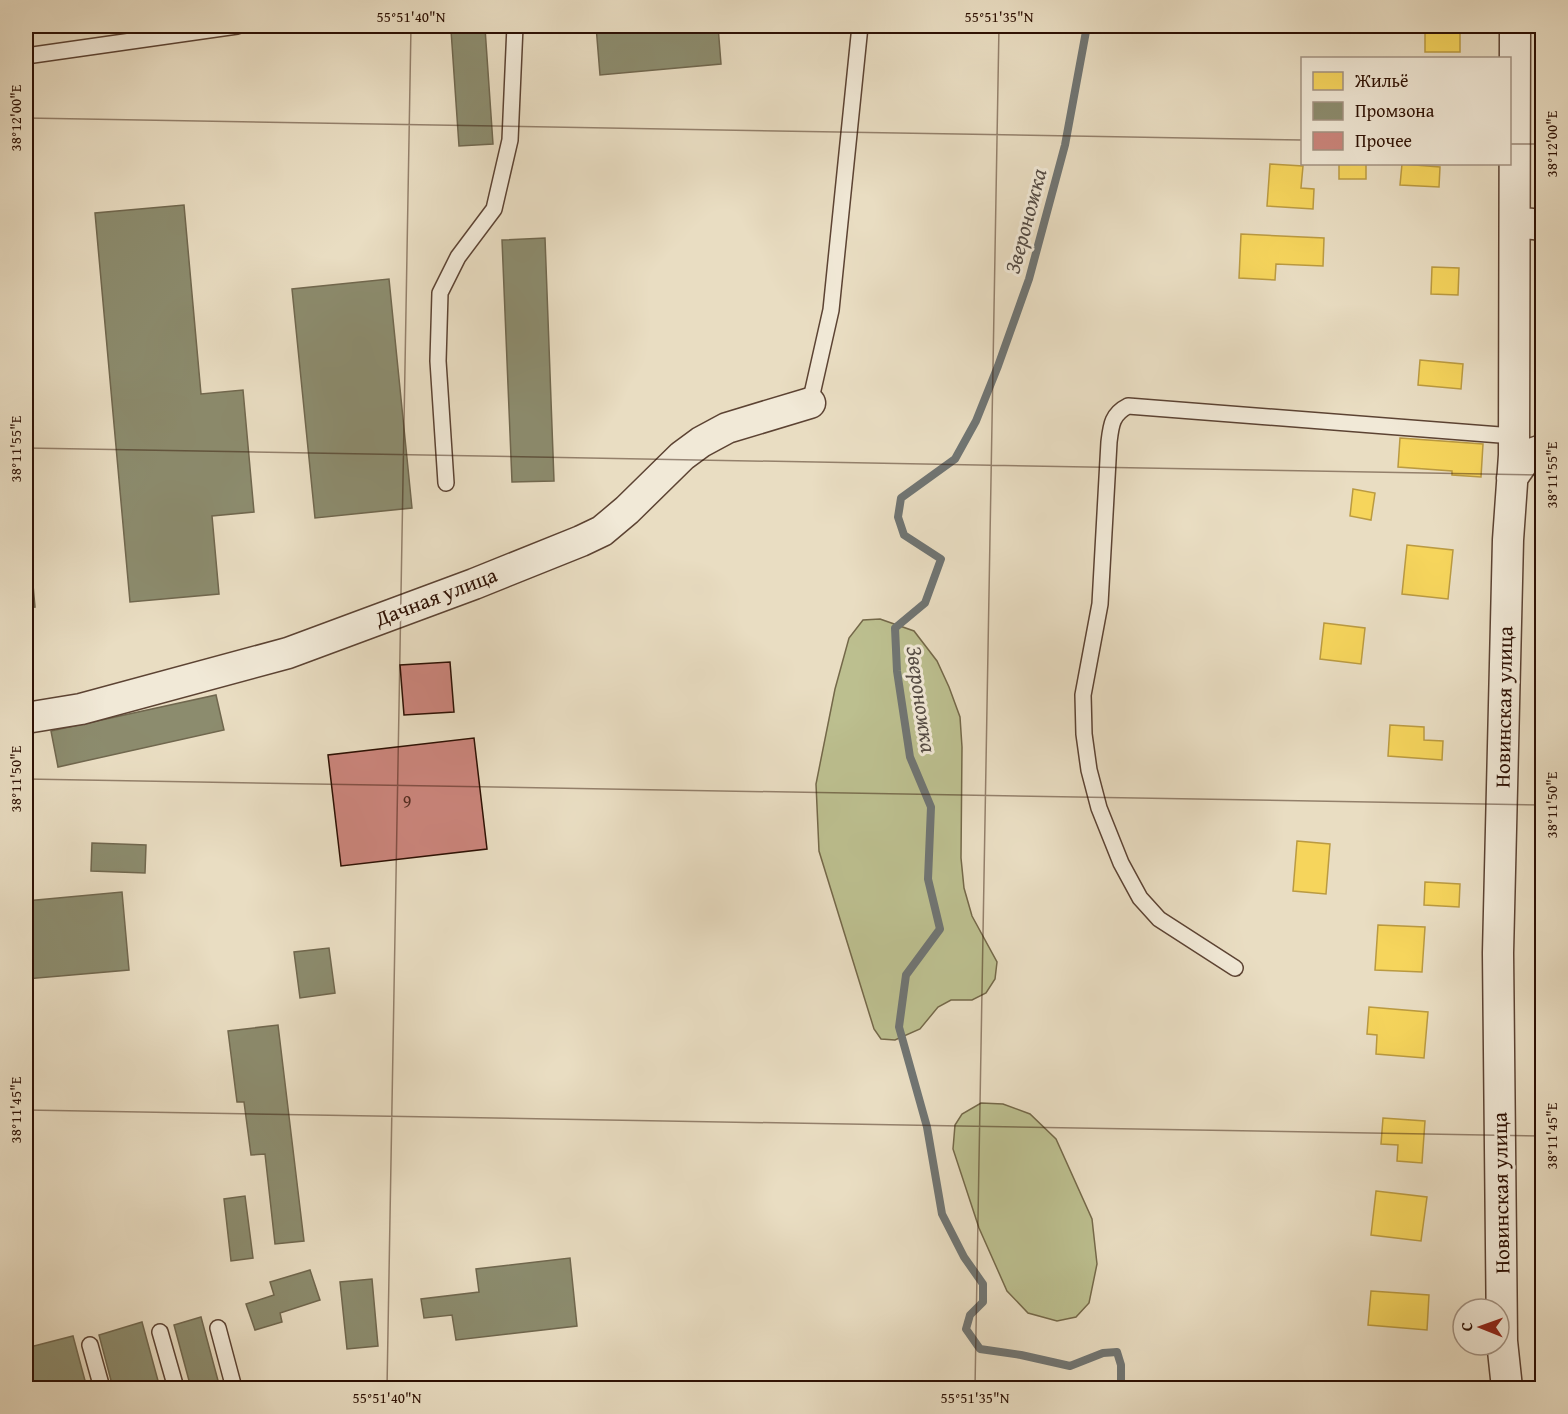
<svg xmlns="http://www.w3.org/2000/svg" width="1568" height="1414" font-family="'Gentium Book Plus',serif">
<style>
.green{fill:#bcbf8f;stroke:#746849;stroke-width:1.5}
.homes{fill:#f6d55c;stroke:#ba9a41;stroke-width:1.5}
.industry{fill:#8c8c6e;stroke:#70674e;stroke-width:1.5}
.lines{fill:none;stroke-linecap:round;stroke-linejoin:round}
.stream{stroke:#707573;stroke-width:8}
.building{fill:#cb857c;stroke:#2d1003;stroke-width:1.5}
.lane-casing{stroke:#5c4333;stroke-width:18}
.street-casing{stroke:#5c4333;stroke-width:33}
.lane{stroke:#f1e9d7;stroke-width:15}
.street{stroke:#f1e9d7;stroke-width:30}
.ticks{fill:none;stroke:#2d1003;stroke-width:1.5;stroke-opacity:0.45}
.labels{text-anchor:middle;stroke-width:6;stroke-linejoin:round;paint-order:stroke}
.number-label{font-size:18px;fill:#542d21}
.street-label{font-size:21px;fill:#2d1003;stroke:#f1e9d7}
.water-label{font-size:22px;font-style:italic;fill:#544b44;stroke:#f1e9d7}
.neatline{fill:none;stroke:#2d1003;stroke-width:2}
.ticks-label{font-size:15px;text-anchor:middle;fill:#2d1003}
</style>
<rect width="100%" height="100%" fill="#e9ddc2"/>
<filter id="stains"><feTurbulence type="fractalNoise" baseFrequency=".00333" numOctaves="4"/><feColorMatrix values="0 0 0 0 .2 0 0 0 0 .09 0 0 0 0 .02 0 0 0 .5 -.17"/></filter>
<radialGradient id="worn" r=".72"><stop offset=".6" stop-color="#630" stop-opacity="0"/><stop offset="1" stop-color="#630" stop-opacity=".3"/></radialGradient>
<!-- green -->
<path class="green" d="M 880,619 L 914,631 L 937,661 L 949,687 L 960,717 L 962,747 L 961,858 L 964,888 L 972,916 L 997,962 L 995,979 L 986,993 L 972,1000 L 951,1000 L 938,1007 L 920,1029 L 895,1040 L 881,1039 L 874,1029 L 819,851 L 816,784 L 835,689 L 849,638 L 863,620 Z
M 981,1103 L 1003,1104 L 1030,1114 L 1056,1139 L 1092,1219 L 1097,1264 L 1089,1303 L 1076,1317 L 1057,1321 L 1028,1313 L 1007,1291 L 979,1228 L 953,1149 L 955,1125 L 962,1114 Z"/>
<!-- homes -->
<path class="homes" d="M 1425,26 L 1460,26 L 1460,52 L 1425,52 Z
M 1270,164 L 1303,166 L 1301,188 L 1314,189 L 1313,209 L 1267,206 Z
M 1339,164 L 1366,164 L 1366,179 L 1339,179 Z
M 1402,164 L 1440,167 L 1439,187 L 1400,185 Z
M 1241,234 L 1324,238 L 1323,266 L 1276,264 L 1275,280 L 1239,278 Z
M 1432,267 L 1459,268 L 1458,295 L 1431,294 Z
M 1420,360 L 1463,364 L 1461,389 L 1418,385 Z
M 1400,438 L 1483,444 L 1481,477 L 1452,475 L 1452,471 L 1398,467 Z
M 1353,489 L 1375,493 L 1371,520 L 1350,516 Z
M 1407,545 L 1453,550 L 1448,599 L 1402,594 Z
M 1324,623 L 1365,628 L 1361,664 L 1320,659 Z
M 1390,725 L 1424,727 L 1424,740 L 1443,741 L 1442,760 L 1388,756 Z
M 1297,841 L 1330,844 L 1326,894 L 1293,891 Z
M 1425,882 L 1460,884 L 1459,907 L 1424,905 Z
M 1378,925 L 1425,927 L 1422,972 L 1375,970 Z
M 1369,1007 L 1428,1012 L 1424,1058 L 1376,1054 L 1377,1035 L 1367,1034 Z
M 1383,1118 L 1425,1121 L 1422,1163 L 1397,1161 L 1398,1145 L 1381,1144 Z
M 1376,1191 L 1427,1197 L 1421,1241 L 1371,1235 Z
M 1371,1291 L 1429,1295 L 1427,1330 L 1368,1325 Z"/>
<!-- industry -->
<path class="industry" d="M 596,26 L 718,26 L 721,64 L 600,75 Z
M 485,28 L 493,144 L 459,146 L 451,30 Z
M 184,205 L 201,394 L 243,390 L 254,512 L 212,516 L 219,594 L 130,602 L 95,213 Z
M 545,238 L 554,481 L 512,482 L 502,240 Z
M 389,279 L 412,508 L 315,518 L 292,289 Z
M 26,507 L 35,607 L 26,608 Z
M 216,695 L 224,730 L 58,767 L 51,731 Z
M 92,843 L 146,845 L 145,873 L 91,871 Z
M 122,892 L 129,970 L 26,979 L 26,901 Z
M 329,948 L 335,993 L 300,998 L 294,952 Z
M 278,1025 L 304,1241 L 275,1244 L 265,1154 L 251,1155 L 244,1102 L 237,1102 L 228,1031 Z
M 245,1196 L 253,1258 L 231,1261 L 224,1199 Z
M 570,1258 L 577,1326 L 456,1340 L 452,1315 L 424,1318 L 421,1299 L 479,1292 L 476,1269 Z
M 310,1270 L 320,1300 L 280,1313 L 282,1322 L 255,1330 L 246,1304 L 274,1295 L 270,1282 Z
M 372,1279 L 378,1346 L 347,1349 L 340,1282 Z
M 201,1317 L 220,1388 L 191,1388 L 174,1325 Z
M 142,1322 L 160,1388 L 113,1388 L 99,1335 Z
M 73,1336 L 87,1388 L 34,1388 L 26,1348 Z
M 583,1381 L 584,1388 L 487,1388 Z"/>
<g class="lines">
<!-- stream -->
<path class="stream" d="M 1087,26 L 1065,145 L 1029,279 L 998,366 L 976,421 L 955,459 L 901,498 L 898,517 L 904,535 L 941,559 L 925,603 L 895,628 L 897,671 L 910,757 L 931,807 L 928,879 L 940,929 L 906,975 L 899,1027 L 927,1127 L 942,1214 L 964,1257 L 983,1284 L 983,1302 L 970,1315 L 966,1329 L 980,1349 L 1021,1355 L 1070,1366 L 1103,1353 L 1117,1352 L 1121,1365 L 1121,1388"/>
</g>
<!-- building -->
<path class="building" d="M 450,662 L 454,712 L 404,715 L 400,665 Z
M 474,738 L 487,849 L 341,866 L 328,755 Z"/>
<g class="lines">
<defs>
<path id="lane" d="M 26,56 L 237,26
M 810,403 L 831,310 L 860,26
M 446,483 L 438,361 L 440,293 L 458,257 L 494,209 L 510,140 L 515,26
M 1235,968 L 1159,919 L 1140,898 L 1121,863 L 1099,808 L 1089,770 L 1084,734 L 1083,695 L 1100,604 L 1109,442 C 1111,425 1112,414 1128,406 L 1513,436
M 218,1328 L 234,1388
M 160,1332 L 176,1388
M 90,1345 L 102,1388"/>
<path id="street" d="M 1515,222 L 1542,225
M 1512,478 L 1528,455 L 1542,450
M 26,718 L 81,709 L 288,653 L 474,584 L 581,541 L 602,531 L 627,510 L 682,456 L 701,442 L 727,428 L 810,403
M 1507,1388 L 1502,1341 L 1498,953 L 1508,540 L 1514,455 L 1515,26"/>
</defs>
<!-- lane casing -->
<use href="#lane" class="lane-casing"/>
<!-- street casing -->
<use href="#street" class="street-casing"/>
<!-- lane -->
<use href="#lane" class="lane"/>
<!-- street -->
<use href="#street" class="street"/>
</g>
<!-- ticks -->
<path class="ticks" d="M 26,118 L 1302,140M 1510,144 L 1542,144M 26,448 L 1542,475M 26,779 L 1542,805M 26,1110 L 1542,1136M 387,1388 L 411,26M 975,1388 L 999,26"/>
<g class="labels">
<!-- number labels -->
<g class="number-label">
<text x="407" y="808">9</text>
</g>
<!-- street labels -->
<g class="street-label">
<text transform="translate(436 597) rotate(-21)" y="7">Дачная улица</text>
<text transform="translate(1504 707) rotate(-89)" y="7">Новинская улица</text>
<text transform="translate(1501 1193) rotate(-91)" y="7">Новинская улица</text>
</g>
<!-- water labels -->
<g class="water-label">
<text transform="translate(1025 221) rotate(-75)" y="8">Звероножка</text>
<text transform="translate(922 699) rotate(82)" y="8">Звероножка</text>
</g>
</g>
<!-- margin -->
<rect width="1568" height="1414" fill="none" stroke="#e9ddc2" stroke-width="66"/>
<!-- legend -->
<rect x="1301" y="57" width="210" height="108" fill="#f1e9d7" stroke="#a39282" stroke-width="1.5"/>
<rect x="1313" y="72" width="30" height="18" fill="#f6d55c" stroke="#a39282" stroke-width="1.5"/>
<text x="1355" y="87" font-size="18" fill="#2d1003">Жильё</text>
<rect x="1313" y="102" width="30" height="18" fill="#8c8c6e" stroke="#a39282" stroke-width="1.5"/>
<text x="1355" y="117" font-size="18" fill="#2d1003">Промзона</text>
<rect x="1313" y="132" width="30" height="18" fill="#cb857c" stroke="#a39282" stroke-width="1.5"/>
<text x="1355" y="147" font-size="18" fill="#2d1003">Прочее</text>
<!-- north arrow -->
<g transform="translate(1481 1327) rotate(271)"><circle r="28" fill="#f1e9d7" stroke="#a39282" stroke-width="1.5"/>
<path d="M0-4.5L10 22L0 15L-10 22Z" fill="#8f2418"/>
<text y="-9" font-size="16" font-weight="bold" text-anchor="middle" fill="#2d1003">С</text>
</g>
<rect x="33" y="33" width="1502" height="1348" class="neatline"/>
<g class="ticks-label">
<text x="411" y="22">55°51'40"N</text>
<text x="999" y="22">55°51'35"N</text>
<text transform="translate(16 118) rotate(-90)" y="5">38°12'00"E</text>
<text transform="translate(1552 144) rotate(-90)" y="5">38°12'00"E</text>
<text transform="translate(16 449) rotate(-90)" y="5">38°11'55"E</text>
<text transform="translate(1552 475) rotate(-90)" y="5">38°11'55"E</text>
<text transform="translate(16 779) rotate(-90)" y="5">38°11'50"E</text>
<text transform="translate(1552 805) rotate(-90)" y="5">38°11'50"E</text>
<text transform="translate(16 1110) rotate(-90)" y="5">38°11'45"E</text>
<text transform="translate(1552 1136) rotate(-90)" y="5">38°11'45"E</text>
<text x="387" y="1403">55°51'40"N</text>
<text x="975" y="1403">55°51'35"N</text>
</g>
<rect width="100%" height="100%" filter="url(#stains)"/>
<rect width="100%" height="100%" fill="url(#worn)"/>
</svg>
